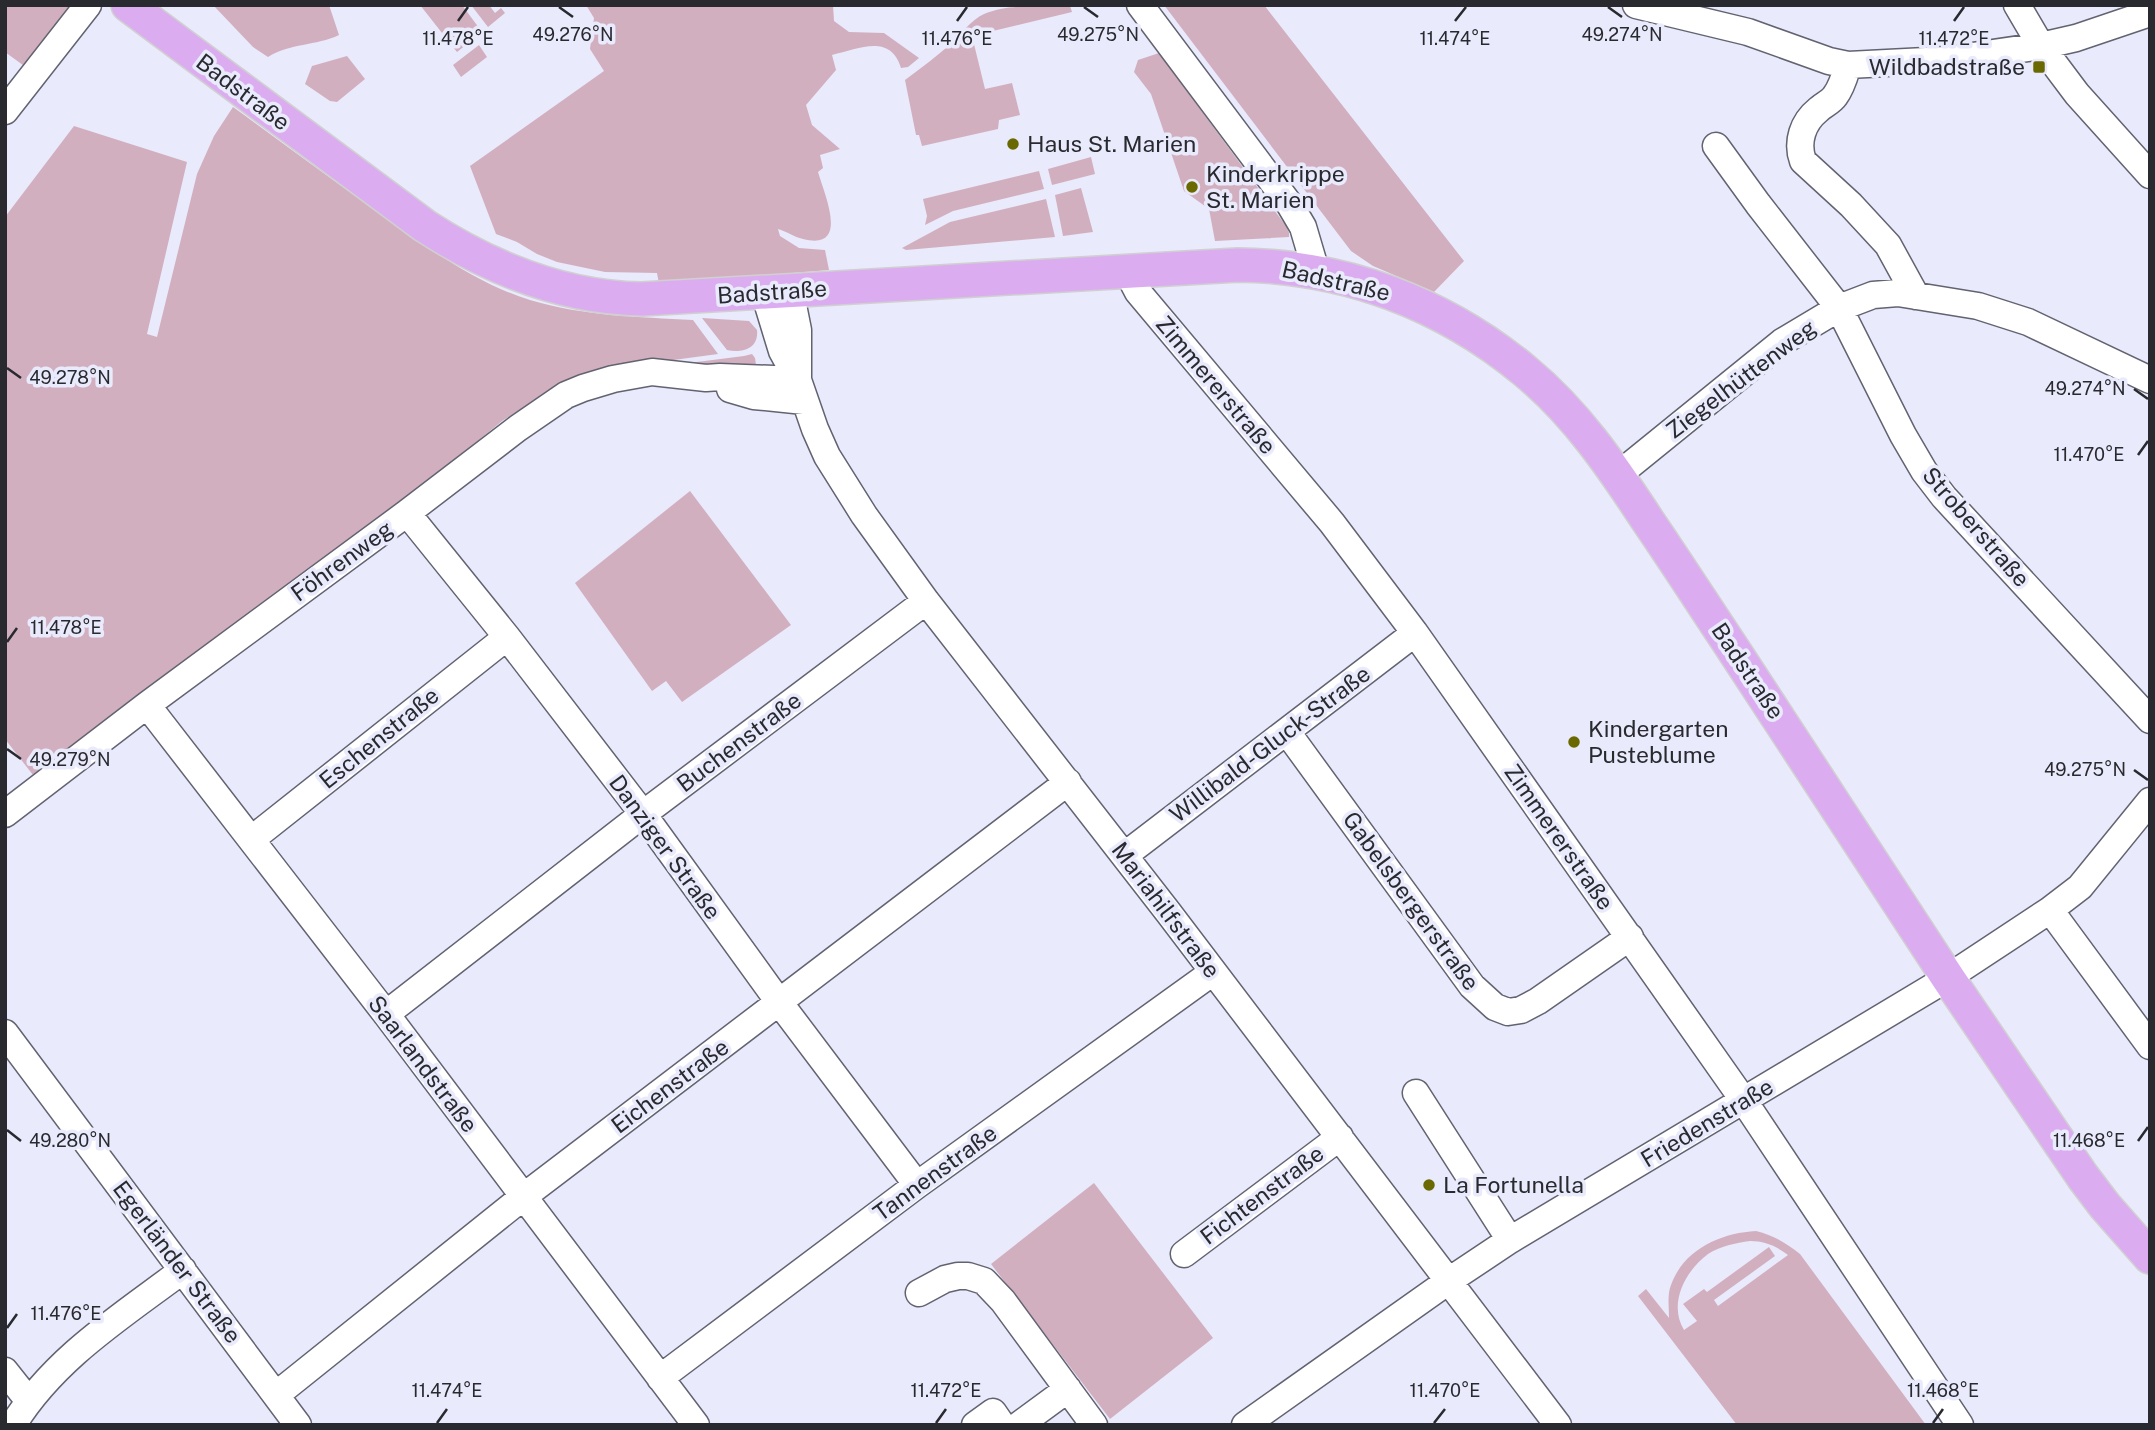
<svg xmlns="http://www.w3.org/2000/svg" width="2155" height="1430" font-family="'Public Sans',sans-serif">
<style>
.green{fill:#d2afbf;fill-rule:evenodd}
.lines{fill:none;stroke-linecap:round;stroke-linejoin:round}
.minor-casing{stroke:#626371;stroke-width:29}
.major-casing{stroke:#d0d0d1;stroke-width:36}
.minor{stroke:#fff;stroke-width:26}
.major{stroke:#dcacf0;stroke-width:33}
.ticks{fill:none;stroke:#292a30;stroke-width:2.5}
.poi-dot{fill:#6a6801;stroke:#e9eafb;stroke-width:2.5}
.labels{text-anchor:middle;stroke-width:7;stroke-linejoin:round;paint-order:stroke}
.poi-label{font-size:23px;fill:#292a30;stroke:#e9eafb;text-anchor:start}
.street-label{font-size:23px;fill:#292a30;stroke:#e9eafb}
.ticks-label{font-size:18px;text-anchor:middle;fill:#292a30;stroke:#e9eafb;stroke-width:7;stroke-linejoin:round;paint-order:stroke}
</style>
<rect width="100%" height="100%" fill="#e9eafb"/>
<!-- green -->
<path class="green" d="M 5,5 L 78,5 L 27,68 L 5,52 Z
M 213,5 L 329,5 L 339,35 C 316,46 290,43 268,57 L 253,47 Z
M 420,5 L 462,5 L 482,32 L 457,52 Z
M 471,5 L 489,5 L 495,13 L 501,8 L 505,13 L 488,27 Z
M 586,5 L 833,5 L 834,21 L 849,32 L 884,33 L 919,58 L 908,67 L 901,68 C 890,33 859,49 832,55 L 836,70 L 806,105 L 812,125 L 840,149 L 820,155 L 823,168 L 818,172 C 825,196 850,251 803,239 C 794,237 786,231 778,229 L 780,236 L 799,248 L 825,250 L 829,270 L 659,284 L 657,273 L 605,272 L 557,262 L 537,254 L 517,242 L 496,234 L 470,166 L 604,71 L 590,49 L 594,18 Z
M 1164,5 L 1264,5 L 1464,261 L 1434,292 L 1373,266 L 1351,251 Z
M 1070,6 L 1072,12 L 972,36 L 985,89 L 1012,83 L 1020,115 L 999,120 L 998,129 L 922,146 L 919,135 L 916,135 L 905,80 C 921,68 937,56 952,43 C 962,33 971,20 984,14 C 1009,3 1043,7 1070,6 Z
M 479,45 L 487,57 L 461,77 L 453,65 Z
M 1159,53 L 1286,226 L 1289,233 L 1289,237 L 1215,241 L 1209,209 L 1184,191 L 1151,94 L 1134,72 L 1138,60 Z
M 347,56 L 365,79 L 337,102 L 330,101 L 305,84 L 312,66 Z
M 233,107 C 280,141 327,176 375,210 C 423,244 472,282 530,300 C 583,316 638,317 693,320 L 718,354 L 666,361 L 564,382 L 502,421 L 407,499 L 33,775 L 5,739 L 5,217 L 74,126 L 187,162 L 147,334 L 157,337 L 197,174 L 214,136 Z
M 1091,157 L 1095,174 L 1052,185 L 1048,169 Z
M 1039,171 L 1044,189 L 953,211 L 925,225 L 927,216 L 923,199 Z
M 1081,188 L 1093,232 L 1063,236 L 1055,195 Z
M 1046,199 L 1055,237 L 906,250 L 902,248 L 950,222 Z
M 702,318 L 749,321 L 757,330 C 759,349 742,353 727,350 Z
M 752,354 L 755,358 L 757,372 L 689,363 L 744,356 Z
M 690,491 L 791,625 L 682,702 L 666,681 L 652,691 L 575,583 Z
M 1094,1183 L 1213,1338 L 1110,1419 L 991,1264 Z
M 1756,1231 C 1773,1235 1786,1243 1800,1254 L 1926,1425 L 1737,1425 L 1638,1296 L 1646,1289 L 1669,1318 C 1669,1307 1667,1295 1671,1285 C 1684,1249 1721,1233 1756,1231 ZM 1750,1241 C 1765,1241 1776,1246 1788,1255 L 1718,1306 L 1714,1300 L 1775,1256 L 1769,1247 L 1707,1292 L 1704,1289 L 1683,1304 L 1697,1321 L 1684,1330 C 1668,1304 1685,1271 1708,1254 C 1720,1246 1736,1243 1750,1241 Z"/>
<g class="lines">
<defs>
<path id="minor" d="M 1140,5 L 1290,205 L 1303,227 L 1316,271
M 1636,5 L 1748,32 L 1829,61 L 1848,65 L 1945,60 L 2041,46 L 2076,38 L 2150,13
M 2017,5 L 2041,46 L 2077,94 L 2150,175
M 1848,65 C 1845,75 1842,87 1835,96 C 1831,102 1823,105 1818,110 C 1803,122 1796,142 1803,161 L 1851,205 L 1888,245 L 1916,296
M 5,111 L 88,5
M 1716,146 L 1758,204 L 1839,308 L 1903,435 L 1924,471 L 1944,497 L 2150,720
M 1127,271 L 1138,292 L 1332,523 L 1415,633 L 1744,1101 L 1960,1425
M 790,290 L 798,330 L 798,378
M 764,292 L 782,351 L 798,380 L 815,429 L 827,456 L 864,515 L 926,601 L 1168,912 L 1558,1425
M 730,389 L 754,396 L 804,401
M 1618,475 L 1782,342 L 1839,308 L 1873,295 L 1898,293 L 1978,306 L 2028,322 L 2150,380
M 407,513 L 507,637 L 643,814 L 779,1002 L 917,1185
M 147,705 L 386,1014 L 696,1425
M 1287,732 L 1472,986 L 1495,1007 L 1508,1012 L 1521,1010 L 1538,1001 L 1630,937
M 5,814 L 147,705 L 407,513 L 518,428 L 566,395 L 583,388 L 613,379 L 652,372 L 706,378 L 720,377 L 798,380
M 252,839 L 507,637
M 1125,855 L 1415,633
M 2050,910 L 2150,1046
M 386,1014 L 643,814 L 926,601
M 5,1033 L 298,1425
M 1416,1093 L 1510,1240
M 1184,1254 L 1340,1137
M 919,1293 L 945,1279 L 958,1276 L 968,1276 L 984,1281 L 1003,1301 L 1094,1425
M 5,1371 L 28,1400
M 660,1378 L 917,1185 L 1213,972
M 276,1395 L 523,1197 L 1068,782
M 13,1425 C 54,1358 122,1316 183,1270
M 975,1425 L 993,1412 L 1002,1425
M 1019,1425 L 1068,1389
M 1245,1425 L 1450,1280 L 1510,1240 L 1941,982 L 2050,910 L 2080,887 L 2150,801"/>
<path id="major" d="M 128,5 L 425,226 C 490,268 563,298 642,299 L 1238,265 C 1344,266 1443,303 1525,371 C 1576,413 1612,466 1648,521 C 1676,562 1703,604 1731,646 C 1804,756 1875,868 1948,978 C 1993,1044 2038,1110 2083,1177 L 2105,1206 L 2150,1257"/>
</defs>
<!-- minor casing -->
<use href="#minor" class="minor-casing"/>
<!-- major casing -->
<use href="#major" class="major-casing"/>
<!-- minor -->
<use href="#minor" class="minor"/>
<!-- major -->
<use href="#major" class="major"/>
</g>
<!-- ticks -->
<path class="ticks" d="M 559,7 L 573,17M 1084,7 L 1098,17M 1608,7 L 1622,17M 458,21 L 468,7M 957,21 L 967,7M 1455,21 L 1466,7M 1954,21 L 1964,7M 7,368 L 21,378M 2134,389 L 2148,399M 2138,455 L 2148,441M 7,642 L 17,628M 7,749 L 21,759M 2134,770 L 2148,780M 7,1130 L 21,1141M 2138,1141 L 2148,1127M 7,1328 L 17,1314M 437,1423 L 447,1409M 936,1423 L 946,1409M 1434,1423 L 1445,1409M 1933,1423 L 1943,1409"/>
<!-- markers -->
<g class="poi-dot">
<rect x="2032" y="60" width="14" height="14" rx="3.5"/>
<circle cx="1013" cy="144" r="7"/>
<circle cx="1192" cy="187" r="7"/>
<circle cx="1574" cy="742" r="7"/>
<circle cx="1429" cy="1185" r="7"/>
</g>
<g class="labels">
<!-- poi labels -->
<g class="poi-label">
<text x="2025" y="75" text-anchor="end">Wildbadstraße</text>
<text x="1027" y="152">Haus St. Marien</text>
<text x="1206" y="182">Kinderkrippe<tspan x="1206" dy="26">St. Marien</tspan></text>
<text x="1588" y="737">Kindergarten<tspan x="1588" dy="26">Pusteblume</tspan></text>
<text x="1443" y="1193">La Fortunella</text>
</g>
<!-- street labels -->
<g class="street-label">
<text transform="translate(243 92) rotate(37)" y="8">Badstraße</text>
<text transform="translate(1336 281) rotate(13)" y="8">Badstraße</text>
<text transform="translate(772 292) rotate(-4)" y="8">Badstraße</text>
<text transform="translate(1741 379) rotate(-37)" y="8">Ziegelhüttenweg</text>
<text transform="translate(1216 385) rotate(50)" y="8">Zimmererstraße</text>
<text transform="translate(1976 527) rotate(49)" y="8">Stroberstraße</text>
<text transform="translate(342 561) rotate(-36)" y="8">Föhrenweg</text>
<text transform="translate(1748 671) rotate(56)" y="8">Badstraße</text>
<text transform="translate(379 738) rotate(-39)" y="8">Eschenstraße</text>
<text transform="translate(739 742) rotate(-37)" y="8">Buchenstraße</text>
<text transform="translate(1270 744) rotate(-37)" y="8">Willibald-Gluck-Straße</text>
<text transform="translate(1559 837) rotate(55)" y="8">Zimmererstraße</text>
<text transform="translate(665 847) rotate(54)" y="8">Danziger Straße</text>
<text transform="translate(1411 901) rotate(54)" y="8">Gabelsbergerstraße</text>
<text transform="translate(1166 910) rotate(53)" y="8">Mariahilfstraße</text>
<text transform="translate(423 1064) rotate(53)" y="8">Saarlandstraße</text>
<text transform="translate(670 1086) rotate(-37)" y="8">Eichenstraße</text>
<text transform="translate(1707 1123) rotate(-31)" y="8">Friedenstraße</text>
<text transform="translate(935 1173) rotate(-36)" y="8">Tannenstraße</text>
<text transform="translate(1262 1195) rotate(-37)" y="8">Fichtenstraße</text>
<text transform="translate(177 1262) rotate(53)" y="8">Egerländer Straße</text>
</g>
</g>
<g class="ticks-label">
<text x="573" y="41">49.276°N</text>
<text x="1098" y="41">49.275°N</text>
<text x="1622" y="41">49.274°N</text>
<text x="458" y="45">11.478°E</text>
<text x="957" y="45">11.476°E</text>
<text x="1455" y="45">11.474°E</text>
<text x="1954" y="45">11.472°E</text>
<text x="70" y="384">49.278°N</text>
<text x="2085" y="395">49.274°N</text>
<text x="2089" y="461">11.470°E</text>
<text x="66" y="634">11.478°E</text>
<text x="70" y="766">49.279°N</text>
<text x="2085" y="776">49.275°N</text>
<text x="70" y="1147">49.280°N</text>
<text x="2089" y="1147">11.468°E</text>
<text x="66" y="1320">11.476°E</text>
<text x="447" y="1397">11.474°E</text>
<text x="946" y="1397">11.472°E</text>
<text x="1445" y="1397">11.470°E</text>
<text x="1943" y="1397">11.468°E</text>
</g>
<!-- border -->
<rect width="2155" height="1430" fill="none" stroke="#292a30" stroke-width="14"/>
</svg>
